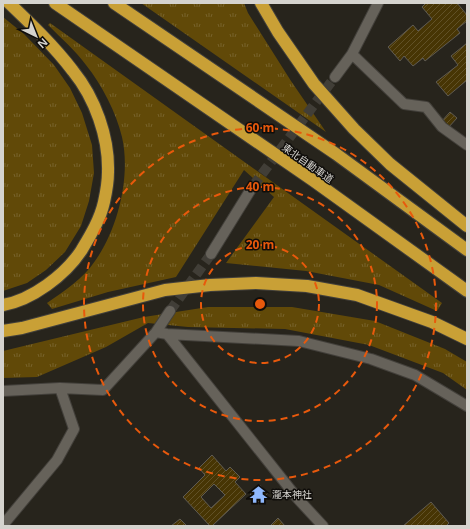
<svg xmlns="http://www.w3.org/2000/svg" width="470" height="529" font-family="'Open Sans','Noto Sans JP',sans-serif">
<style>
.grass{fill:url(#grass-tufts)}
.building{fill:url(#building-hatch);stroke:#5f5b52;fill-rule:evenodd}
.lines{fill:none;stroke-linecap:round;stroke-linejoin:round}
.minor-tunnel{stroke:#413e37;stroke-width:10;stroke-dasharray:10 5;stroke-linecap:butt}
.minor-casing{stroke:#43403b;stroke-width:12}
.highway-casing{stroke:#43403b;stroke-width:14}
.minor{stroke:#66625a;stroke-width:10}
.highway{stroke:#c9a036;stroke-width:12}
.ring{fill:none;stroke:#e8590c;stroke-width:2;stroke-dasharray:7 5}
.labels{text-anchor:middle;stroke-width:3;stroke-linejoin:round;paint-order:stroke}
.street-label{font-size:10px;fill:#d5d3ce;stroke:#0f0d0a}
.poi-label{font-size:10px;fill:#d5d3ce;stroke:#0f0d0a;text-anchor:start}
.centre{fill:#e8590c;stroke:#0f0d0a;stroke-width:2}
.ring-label{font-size:12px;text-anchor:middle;font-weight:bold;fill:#e8590c;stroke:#0f0d0a;stroke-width:3;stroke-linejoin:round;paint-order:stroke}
</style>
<defs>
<pattern id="grass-tufts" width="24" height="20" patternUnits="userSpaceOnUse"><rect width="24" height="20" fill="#614908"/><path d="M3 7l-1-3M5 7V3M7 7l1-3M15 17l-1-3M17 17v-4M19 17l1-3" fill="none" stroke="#77622b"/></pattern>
<pattern id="building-hatch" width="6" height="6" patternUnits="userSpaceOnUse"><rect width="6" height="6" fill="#473504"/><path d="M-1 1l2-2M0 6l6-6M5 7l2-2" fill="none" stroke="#615127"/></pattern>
</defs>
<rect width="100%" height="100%" fill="#27241c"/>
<!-- grass -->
<path class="grass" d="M 141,3 L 244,3 L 248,13 L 291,81 L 326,132 Z
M 3,17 L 24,34 L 54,65 L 70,88 L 82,113 L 92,145 L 94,173 L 89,201 L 81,226 L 65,252 L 46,270 L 27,283 L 3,291 Z
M 50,23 L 442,303 L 437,311 L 379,285 L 306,271 L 226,263 L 274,197 L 244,170 L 176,277 L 108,292 L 52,309 L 47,303 C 64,291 83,279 95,261 C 118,229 131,176 122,137 C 116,112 102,85 86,65 C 75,50 61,38 48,25 Z
M 208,307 L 292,307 L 375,321 L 445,349 L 467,362 L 467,390 L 443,373 L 369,345 L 285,329 L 188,327 L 148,323 L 106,347 L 37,377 L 3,378 L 3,351 L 144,317 Z"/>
<!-- building -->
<path class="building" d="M 426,3 L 457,3 L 467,15 L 467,21 L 457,29 L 460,33 L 425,61 L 423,58 L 413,66 L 404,56 L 400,61 L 388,47 L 413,25 L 418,31 L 432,19 L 422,7 Z
M 467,43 L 467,80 L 448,96 L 436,82 L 458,65 L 451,56 Z
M 450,112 L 457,118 L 447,129 L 441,122 Z
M 212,455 L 226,471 L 230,467 L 240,477 L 235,482 L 246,494 L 212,526 L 210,526 L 183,497 L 205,475 L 199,468 ZM 214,484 L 225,495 L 211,508 L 201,497 Z
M 260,485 L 268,493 L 258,502 L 250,494 Z
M 431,502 L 449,523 L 446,526 L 403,526 Z
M 278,518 L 285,526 L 270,526 Z
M 180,519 L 187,526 L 171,526 Z"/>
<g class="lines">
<!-- minor-tunnel -->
<path class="minor-tunnel" d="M 253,186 L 335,77
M 170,311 L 211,254"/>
<defs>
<path id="minor" d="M 352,54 L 404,104 L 426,107 L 442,127 L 467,145
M 335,77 L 352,54 L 378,3
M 211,254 L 253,186
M 156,332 L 167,334 L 299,341 L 371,359 L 415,375 L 467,406
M 167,334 L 298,499 L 323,526
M 3,391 L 60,388 L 103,390 L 156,332 L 170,311
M 3,525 L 57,460 L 74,429 L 60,388"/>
<path id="highway" d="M 55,3 L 314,181 L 467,291
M 114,3 L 336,154 L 467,250
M 261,3 L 278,32 L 314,84 L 354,129 L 390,164 L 467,226
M 3,305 C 32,300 65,275 81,251 C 90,236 100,220 104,202 C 106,193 108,182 108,172 C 109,137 95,98 73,71 C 54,46 31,24 9,3
M 3,331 L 22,328 L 165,290 L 210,285 L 256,283 L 307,286 L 357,295 L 432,322 L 467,339"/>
</defs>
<!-- minor casing -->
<use href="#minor" class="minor-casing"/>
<!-- highway casing -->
<use href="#highway" class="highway-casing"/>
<!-- minor -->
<use href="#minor" class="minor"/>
<!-- highway -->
<use href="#highway" class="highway"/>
</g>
<!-- distance rings -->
<g class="ring">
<circle cx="260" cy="304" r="59"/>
<circle cx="260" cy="304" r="117"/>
<circle cx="260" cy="304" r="176"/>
</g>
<!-- icons -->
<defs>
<symbol id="temple-bare" viewBox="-9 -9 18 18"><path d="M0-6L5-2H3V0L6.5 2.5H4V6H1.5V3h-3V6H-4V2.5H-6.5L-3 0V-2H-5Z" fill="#8fb8fd" stroke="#0f0d0a" stroke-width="2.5" paint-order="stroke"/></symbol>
</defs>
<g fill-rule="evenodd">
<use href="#temple-bare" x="246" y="482" width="25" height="25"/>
</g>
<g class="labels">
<!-- street labels -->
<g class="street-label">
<text transform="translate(308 163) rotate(35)" y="4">東北自動車道</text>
</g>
<!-- poi labels -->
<g class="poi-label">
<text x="272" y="498">瀧本神社</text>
</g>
</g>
<circle cx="260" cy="304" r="6" class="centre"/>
<g class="ring-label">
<text x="260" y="132">60 m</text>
<text x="260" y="191">40 m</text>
<text x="260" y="249">20 m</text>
</g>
<!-- border -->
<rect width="470" height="529" fill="none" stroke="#d5d3ce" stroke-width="8"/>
<!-- north arrow -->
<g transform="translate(36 36) rotate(137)" stroke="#0f0d0a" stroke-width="3" paint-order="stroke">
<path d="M0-3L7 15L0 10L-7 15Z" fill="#d5d3ce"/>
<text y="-6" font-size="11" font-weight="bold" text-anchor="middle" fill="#d5d3ce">N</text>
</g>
</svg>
